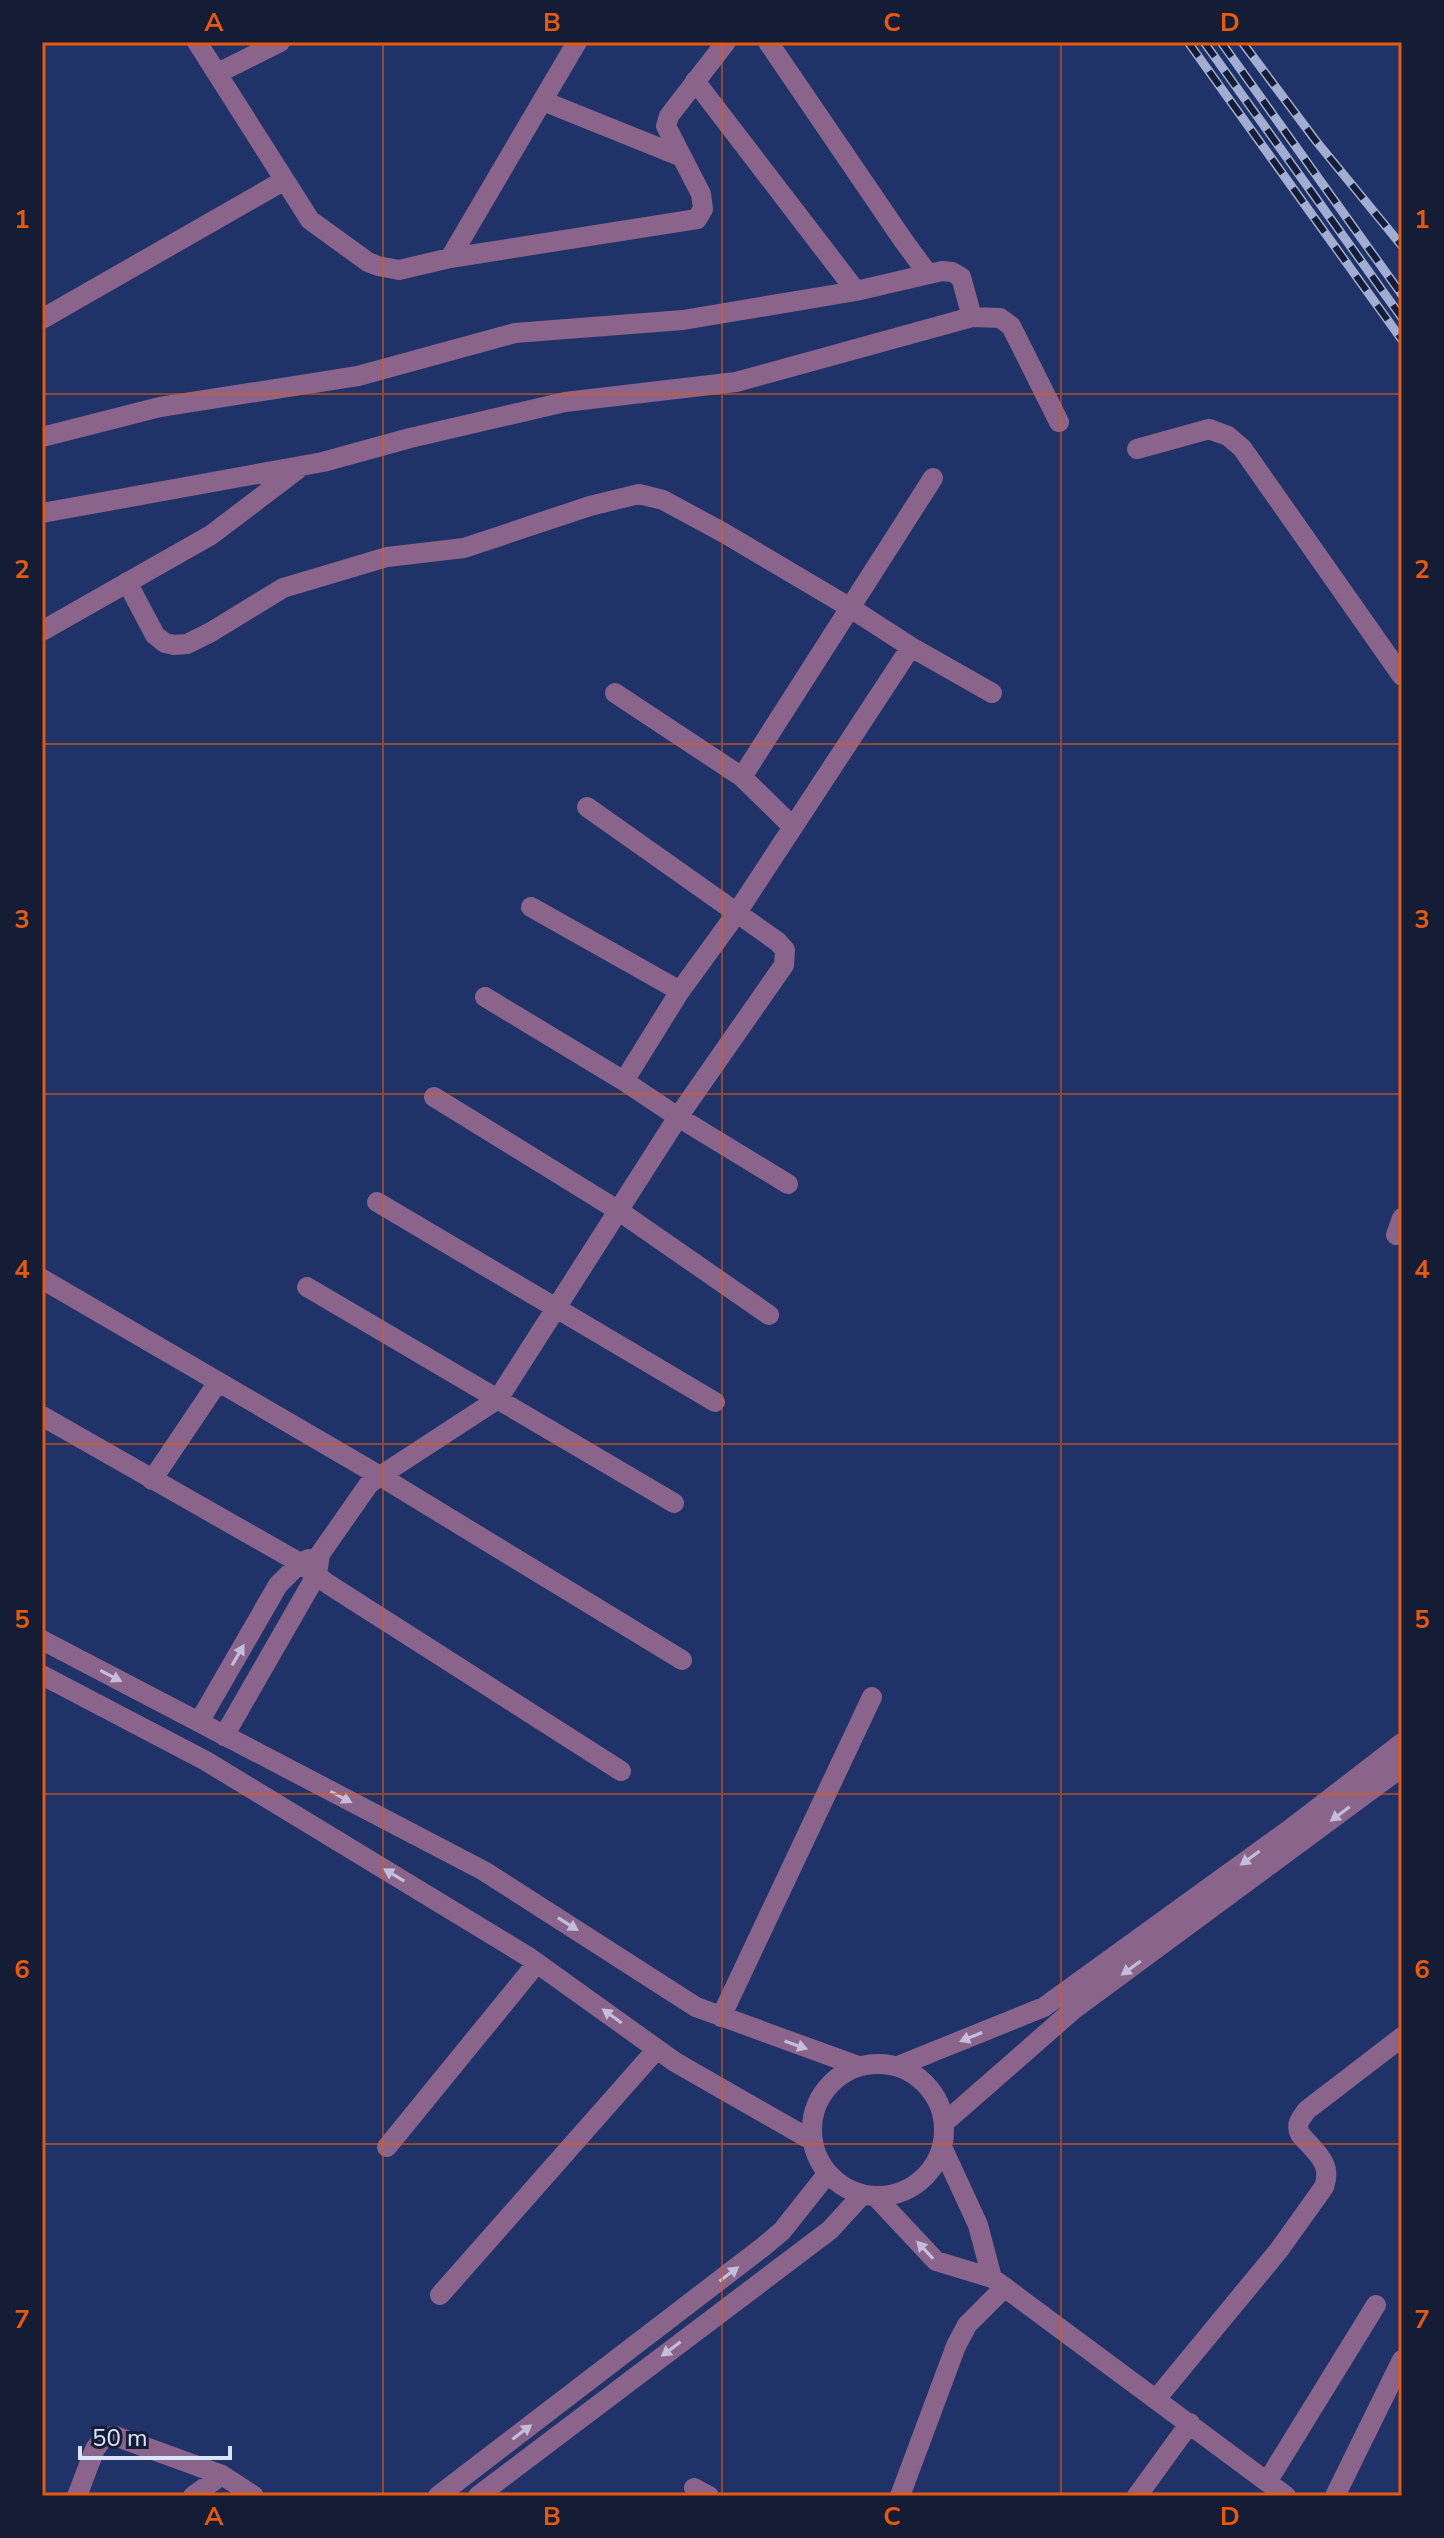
<svg xmlns="http://www.w3.org/2000/svg" width="1444" height="2538" font-family="'Nunito Sans',sans-serif">
<style>
.lines{fill:none;stroke-linecap:round;stroke-linejoin:round}
.minor{stroke:#8b648b;stroke-width:20}
.rail-casing{stroke:#a1aed1;stroke-width:9}
.rail{stroke:#141d35;stroke-width:6;stroke-dasharray:18;stroke-linecap:butt}
.oneway{fill:#c2bedc}
.grid{fill:none;stroke:#e8590c;stroke-width:2;stroke-opacity:0.55}
.neatline{fill:none;stroke:#e8590c;stroke-width:3}
.grid-label{font-size:26px;text-anchor:middle;font-weight:bold;fill:#e8590c}
</style>
<rect width="100%" height="100%" fill="#203368"/>
<g class="lines">
<!-- minor -->
<path class="minor" d="M 197,42 L 310,220 L 368,262 L 378,266 L 399,270 L 450,258 L 697,219 L 703,209 L 701,194 L 666,126 L 669,116 L 726,42
M 768,42 L 903,240 L 928,274
M 218,73 L 280,42
M 695,81 L 856,291
M 543,101 L 682,157
M 450,258 L 577,42
M 42,319 L 283,181
M 42,437 L 160,407 L 358,376 L 515,333 L 683,320 L 856,291 L 942,271 L 952,272 L 961,277 L 972,317
M 1137,449 L 1209,429 L 1228,436 L 1242,448 L 1402,676
M 42,513 L 323,462 L 410,438 L 565,402 L 736,382 L 972,317 L 1000,318 L 1011,326 L 1059,422
M 127,582 L 155,635 L 165,643 L 174,645 L 187,644 L 211,632 L 283,588 L 387,557 L 464,548 L 590,506 L 639,494 L 663,500 L 724,533 L 849,607 L 911,647 L 992,693
M 42,631 L 211,535 L 298,469
M 615,693 L 742,777
M 587,807 L 778,942 L 785,950 L 784,965 L 678,1117 L 788,1184
M 792,826 L 742,777 L 933,478
M 531,907 L 680,991
M 485,997 L 624,1081
M 434,1097 L 619,1211 L 769,1315
M 377,1202 L 715,1402
M 1396,1235 L 1402,1218
M 42,1279 L 380,1476 L 498,1399 L 678,1117 L 624,1081 L 680,991 L 736,914 L 911,647
M 307,1287 L 674,1503
M 42,1416 L 300,1563 L 328,1584 L 621,1771
M 152,1480 L 218,1382
M 42,1640 L 484,1871 L 696,2007 L 858,2066
M 42,1675 L 206,1761 L 527,1956 L 675,2062 L 813,2141
M 199,1722 L 278,1585 L 300,1563 L 309,1559
M 224,1736 L 317,1574 L 320,1554 L 369,1484 L 380,1476 L 682,1660
M 721,2017 L 872,1697
M812 2130a66 66 0 1 1 132 0a66 66 0 1 1-132 0Z
M 898,2066 L 1044,2007 L 1293,1827 L 1402,1743
M 944,2123 L 1073,2010 L 1402,1767
M 387,2147 L 537,1963
M 942,2147 L 978,2225 L 992,2278
M 875,2196 L 936,2261 L 992,2278 L 1286,2496
M 440,2295 L 657,2049
M 1157,2398 L 1279,2250 L 1324,2187 C 1333,2163 1315,2152 1300,2134 C 1295,2124 1301,2118 1307,2110 L 1402,2037
M 1267,2482 L 1376,2305
M 694,2488 L 709,2496
M 77,2496 L 95,2449 L 104,2437 L 115,2436 L 222,2475 L 254,2496
M 193,2496 L 222,2475
M 438,2496 L 763,2247 L 782,2231 L 828,2173
M 478,2496 L 830,2230 L 862,2195
M 900,2496 L 956,2346 L 967,2325 L 1005,2287
M 1137,2496 L 1190,2423
M 1335,2496 L 1402,2360"/>
<defs>
<path id="rail" d="M 1188,42 L 1402,340
M 1204,42 L 1402,318
M 1221,42 L 1402,295
M 1242,42 L 1316,141 L 1402,246"/>
</defs>
<!-- rail casing -->
<use href="#rail" class="rail-casing"/>
<!-- rail -->
<use href="#rail" class="rail"/>
</g>
<!-- one-way arrows -->
<defs><path id="oneway-solid" d="M-6-.8H1V-3.2L6.5 0L1 3.2V.8H-6Z" transform="scale(2)"/></defs>
<g class="oneway">
<use href="#oneway-solid" transform="translate(238 1655) rotate(-60)"/>
<use href="#oneway-solid" transform="translate(111 1676) rotate(28)"/>
<use href="#oneway-solid" transform="translate(341 1797) rotate(28)"/>
<use href="#oneway-solid" transform="translate(1340 1814) rotate(143)"/>
<use href="#oneway-solid" transform="translate(1250 1858) rotate(144)"/>
<use href="#oneway-solid" transform="translate(394 1875) rotate(-149)"/>
<use href="#oneway-solid" transform="translate(568 1924) rotate(32)"/>
<use href="#oneway-solid" transform="translate(1131 1968) rotate(144)"/>
<use href="#oneway-solid" transform="translate(612 2016) rotate(-144)"/>
<use href="#oneway-solid" transform="translate(971 2037) rotate(158)"/>
<use href="#oneway-solid" transform="translate(796 2045) rotate(19)"/>
<use href="#oneway-solid" transform="translate(925 2250) rotate(-133)"/>
<use href="#oneway-solid" transform="translate(729 2274) rotate(-37)"/>
<use href="#oneway-solid" transform="translate(671 2349) rotate(143)"/>
<use href="#oneway-solid" transform="translate(522 2432) rotate(-37)"/>
</g>
<!-- grid -->
<path class="grid" d="M 383,42 L 383,2496M 722,42 L 722,2496M 1061,42 L 1061,2496M 42,394 L 1402,394M 42,744 L 1402,744M 42,1094 L 1402,1094M 42,1444 L 1402,1444M 42,1794 L 1402,1794M 42,2144 L 1402,2144"/>
<!-- border -->
<rect width="1444" height="2538" fill="none" stroke="#141d35" stroke-width="88"/>
<!-- scale -->
<path d="M80 2446v12h150v-12" fill="none" stroke="#d9e4ff" stroke-width="4"/>
<text x="92" y="2446" font-size="24" fill="#d9e4ff" stroke="#141d35" stroke-width="6" paint-order="stroke">50 m</text>
<rect x="44" y="44" width="1356" height="2450" class="neatline"/>
<g class="grid-label">
<text x="214" y="31">A</text>
<text x="552" y="31">B</text>
<text x="892" y="31">C</text>
<text x="1230" y="31">D</text>
<text x="22" y="228">1</text>
<text x="1422" y="228">1</text>
<text x="22" y="578">2</text>
<text x="1422" y="578">2</text>
<text x="22" y="928">3</text>
<text x="1422" y="928">3</text>
<text x="22" y="1278">4</text>
<text x="1422" y="1278">4</text>
<text x="22" y="1628">5</text>
<text x="1422" y="1628">5</text>
<text x="22" y="1978">6</text>
<text x="1422" y="1978">6</text>
<text x="22" y="2328">7</text>
<text x="1422" y="2328">7</text>
<text x="214" y="2525">A</text>
<text x="552" y="2525">B</text>
<text x="892" y="2525">C</text>
<text x="1230" y="2525">D</text>
</g>
</svg>
